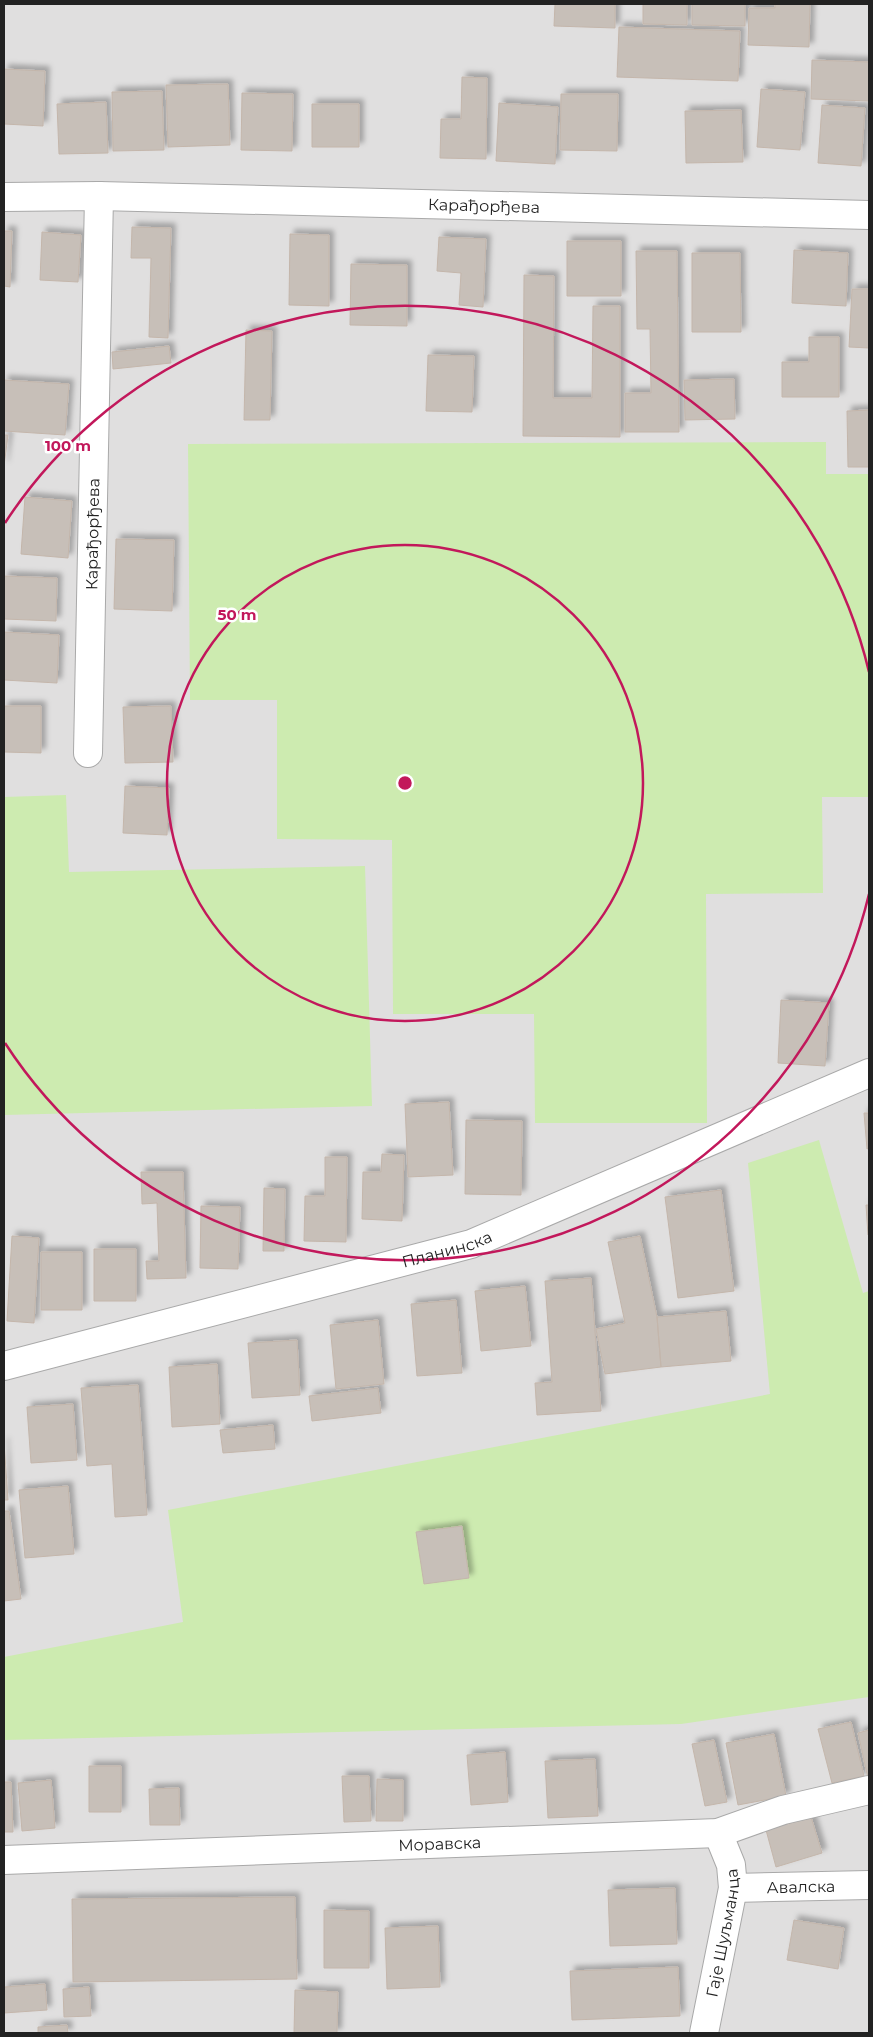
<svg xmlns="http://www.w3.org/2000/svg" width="873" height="2037" font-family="Montserrat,sans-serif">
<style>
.residential{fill:#e0dfdf}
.grass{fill:#cdebb0}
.building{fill:#c7bfb8;stroke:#c4b6ab;filter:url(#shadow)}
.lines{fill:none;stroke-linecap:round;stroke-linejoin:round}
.street-casing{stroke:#a9a9a9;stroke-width:30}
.street{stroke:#fff;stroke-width:28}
.ring{fill:none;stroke:#c2185b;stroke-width:2.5}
.labels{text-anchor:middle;stroke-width:5;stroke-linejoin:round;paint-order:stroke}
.street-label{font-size:16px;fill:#222;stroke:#fff}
.centre{fill:#c2185b;stroke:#fff;stroke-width:2.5}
.ring-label{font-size:15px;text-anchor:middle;font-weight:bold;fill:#c2185b;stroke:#fff;stroke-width:5;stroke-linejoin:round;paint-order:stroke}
</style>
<defs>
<filter id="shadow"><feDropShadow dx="4.5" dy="-4.5" stdDeviation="2.5" flood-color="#0004"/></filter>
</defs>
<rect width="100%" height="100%" fill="#f2efe9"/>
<!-- residential -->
<path class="residential" d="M 4,4 L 869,4 L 869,2033 L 4,2033 Z"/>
<!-- grass -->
<path class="grass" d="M 826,442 L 826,474 L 869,474 L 869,797 L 822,797 L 823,893 L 706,894 L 707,1123 L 535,1123 L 534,1014 L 393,1014 L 392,840 L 277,839 L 277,700 L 190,700 L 188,444 Z
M 66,795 L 69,872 L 365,866 L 372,1106 L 4,1115 L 4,797 Z
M 819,1140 L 863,1293 L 869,1291 L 869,1697 L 681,1724 L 4,1740 L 4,1657 L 183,1622 L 168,1510 L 770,1394 L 748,1163 Z"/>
<!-- building -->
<path class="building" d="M 555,4 L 615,4 L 615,28 L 554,26 Z
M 643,4 L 687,4 L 687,25 L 643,24 Z
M 692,4 L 745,4 L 745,26 L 692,25 Z
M 775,4 L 810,4 L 809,47 L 748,45 L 749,8 L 775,8 Z
M 619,27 L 740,31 L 738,81 L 617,77 Z
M 812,60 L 869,62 L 869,101 L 811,99 Z
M 4,69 L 45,71 L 43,126 L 4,124 Z
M 462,77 L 487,78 L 486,159 L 440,158 L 441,119 L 461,119 Z
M 228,84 L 230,145 L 168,147 L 166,85 Z
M 761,89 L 805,92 L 800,150 L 757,147 Z
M 162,91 L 164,150 L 113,151 L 112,92 Z
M 242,93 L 293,94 L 292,151 L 241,150 Z
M 561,94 L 618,94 L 617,151 L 560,150 Z
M 106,102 L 108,153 L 59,154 L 57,104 Z
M 499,103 L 558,107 L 555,164 L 496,161 Z
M 312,104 L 359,104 L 359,147 L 312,147 Z
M 822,105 L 865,108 L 861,166 L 818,163 Z
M 741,110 L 743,162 L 686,163 L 685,111 Z
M 132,227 L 171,228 L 168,338 L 149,337 L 151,258 L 131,258 Z
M 4,231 L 12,231 L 10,287 L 4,286 Z
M 42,232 L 81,235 L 78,282 L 40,280 Z
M 290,234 L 329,235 L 329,306 L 289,305 Z
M 439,237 L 486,239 L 483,307 L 459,305 L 461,273 L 437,271 Z
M 567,241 L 621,241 L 621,296 L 567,296 Z
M 794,250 L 848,253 L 846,306 L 792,303 Z
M 636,251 L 677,251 L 679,432 L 625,432 L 625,393 L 651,393 L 650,329 L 637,329 Z
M 692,253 L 740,253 L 741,332 L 692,332 Z
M 351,264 L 407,265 L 407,326 L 350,325 Z
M 524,275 L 554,276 L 553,398 L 592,398 L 593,306 L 620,306 L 620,437 L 523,436 Z
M 852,289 L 869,289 L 869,348 L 849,347 Z
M 246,330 L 272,331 L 270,420 L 244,420 Z
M 809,337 L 839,337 L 839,397 L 782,397 L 782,362 L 809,362 Z
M 169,346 L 171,363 L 113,369 L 112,352 Z
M 428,355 L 474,356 L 472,412 L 426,411 Z
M 734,379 L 735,419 L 685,420 L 684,380 Z
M 4,380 L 69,384 L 65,435 L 4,431 Z
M 869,410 L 869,467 L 848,467 L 847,411 Z
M 4,435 L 8,435 L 4,466 Z
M 25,497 L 72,501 L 68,558 L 21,554 Z
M 116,539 L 174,540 L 172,611 L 114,609 Z
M 4,576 L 57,578 L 56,621 L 4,619 Z
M 4,632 L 59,635 L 57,683 L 4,680 Z
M 4,706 L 41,706 L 41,753 L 4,752 Z
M 171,706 L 173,762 L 125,763 L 123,707 Z
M 125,786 L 169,788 L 167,835 L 123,833 Z
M 781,1000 L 829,1003 L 825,1066 L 778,1063 Z
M 449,1102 L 453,1175 L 408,1177 L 405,1104 Z
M 864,1113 L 869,1113 L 869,1148 L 867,1149 Z
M 466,1120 L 522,1121 L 521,1195 L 465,1194 Z
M 382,1154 L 404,1155 L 402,1221 L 362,1219 L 363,1172 L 381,1172 Z
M 325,1157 L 347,1157 L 346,1242 L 304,1241 L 305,1196 L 325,1196 Z
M 141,1172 L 183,1172 L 186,1278 L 147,1279 L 146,1261 L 159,1261 L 157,1203 L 142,1204 Z
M 264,1188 L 285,1189 L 284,1251 L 263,1251 Z
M 721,1190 L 734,1291 L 678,1298 L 665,1197 Z
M 866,1205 L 869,1205 L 869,1235 L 868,1235 Z
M 201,1206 L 240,1207 L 238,1269 L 200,1268 Z
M 12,1236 L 39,1238 L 34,1323 L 7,1321 Z
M 640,1236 L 657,1317 L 661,1367 L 605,1374 L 596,1329 L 625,1323 L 608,1242 Z
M 94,1249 L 136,1249 L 136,1301 L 94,1301 Z
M 41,1252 L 82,1252 L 82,1310 L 41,1310 Z
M 591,1278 L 601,1411 L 537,1415 L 535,1383 L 552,1382 L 545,1281 Z
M 525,1286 L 531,1346 L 481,1351 L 475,1291 Z
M 456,1300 L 462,1373 L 417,1376 L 411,1304 Z
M 726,1311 L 731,1361 L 661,1367 L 657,1317 Z
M 378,1320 L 384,1384 L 336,1389 L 330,1325 Z
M 297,1340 L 300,1395 L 252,1398 L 248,1343 Z
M 217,1364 L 220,1424 L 172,1427 L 169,1367 Z
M 138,1385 L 147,1515 L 115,1517 L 112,1464 L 87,1466 L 81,1388 Z
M 378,1388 L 381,1413 L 312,1421 L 309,1396 Z
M 73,1404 L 77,1460 L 31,1463 L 27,1407 Z
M 273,1425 L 275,1449 L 223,1453 L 220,1430 Z
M 4,1442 L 8,1500 L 4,1500 Z
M 68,1486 L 74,1554 L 25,1558 L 19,1490 Z
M 4,1511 L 9,1511 L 21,1599 L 4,1601 Z
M 462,1526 L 469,1578 L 424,1584 L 416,1532 Z
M 851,1722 L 864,1776 L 832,1783 L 818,1729 Z
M 869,1730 L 869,1783 L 858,1733 Z
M 774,1734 L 786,1796 L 738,1805 L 726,1743 Z
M 714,1740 L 727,1802 L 705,1806 L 692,1744 Z
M 505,1752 L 508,1802 L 471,1805 L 467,1755 Z
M 595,1759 L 598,1816 L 548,1818 L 545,1761 Z
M 89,1766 L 121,1766 L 121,1812 L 89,1812 Z
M 342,1776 L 369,1776 L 371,1821 L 344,1822 Z
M 377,1779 L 403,1780 L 403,1821 L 376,1821 Z
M 51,1780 L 55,1828 L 22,1831 L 18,1783 Z
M 4,1782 L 11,1782 L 13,1832 L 4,1832 Z
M 179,1788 L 180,1825 L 150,1825 L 149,1789 Z
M 811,1817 L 822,1853 L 776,1867 L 766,1830 Z
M 675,1888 L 677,1944 L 610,1946 L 608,1890 Z
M 295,1897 L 297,1979 L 73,1982 L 72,1899 Z
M 324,1910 L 369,1911 L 369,1968 L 324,1968 Z
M 794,1920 L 844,1928 L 838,1969 L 787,1960 Z
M 438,1926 L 440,1987 L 387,1989 L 385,1928 Z
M 678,1967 L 680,2016 L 572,2020 L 570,1971 Z
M 45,1984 L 47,2010 L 4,2013 L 4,1987 Z
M 89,1987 L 91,2016 L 64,2017 L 63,1989 Z
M 295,1990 L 338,1992 L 337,2033 L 294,2033 Z
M 67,2025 L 68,2033 L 38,2033 L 38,2027 Z"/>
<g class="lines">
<defs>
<g id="street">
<path id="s1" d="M 4,197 L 99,196 L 869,215"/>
<path id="s2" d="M 88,753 L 99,196"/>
<path id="s3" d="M 4,1366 L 471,1244 L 869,1073"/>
<path id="s4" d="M 4,1860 L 718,1833 L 783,1810 L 869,1790"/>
<path id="s5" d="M 733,1888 L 869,1885"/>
<path id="s6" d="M 704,2033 L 733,1888 L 731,1865 L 718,1833"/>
</g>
</defs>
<!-- street casing -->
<use href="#street" class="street-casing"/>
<!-- street -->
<use href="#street" class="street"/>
</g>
<!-- distance rings -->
<g class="ring">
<circle cx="405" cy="783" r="238"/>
<path d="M869 894A477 477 0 0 1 5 1043M5 523A477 477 0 0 1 869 672"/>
</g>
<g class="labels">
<!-- street labels -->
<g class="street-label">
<text dy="6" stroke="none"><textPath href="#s1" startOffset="480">Карађорђева</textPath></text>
<text dy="6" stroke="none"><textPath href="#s2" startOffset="219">Карађорђева</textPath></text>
<text dy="6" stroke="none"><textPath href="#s3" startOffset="458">Планинска</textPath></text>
<text dy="6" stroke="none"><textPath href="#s4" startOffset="436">Моравска</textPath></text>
<text dy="6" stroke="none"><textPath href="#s5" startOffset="68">Авалска</textPath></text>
<text dy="6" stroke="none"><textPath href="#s6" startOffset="102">Гаје Шуљманца</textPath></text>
</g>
</g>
<circle cx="405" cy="783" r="8" class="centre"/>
<g class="ring-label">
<text x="68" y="451">100 m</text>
<text x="237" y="620">50 m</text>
</g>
<!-- border -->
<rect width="873" height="2037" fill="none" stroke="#222222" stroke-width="10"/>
</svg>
